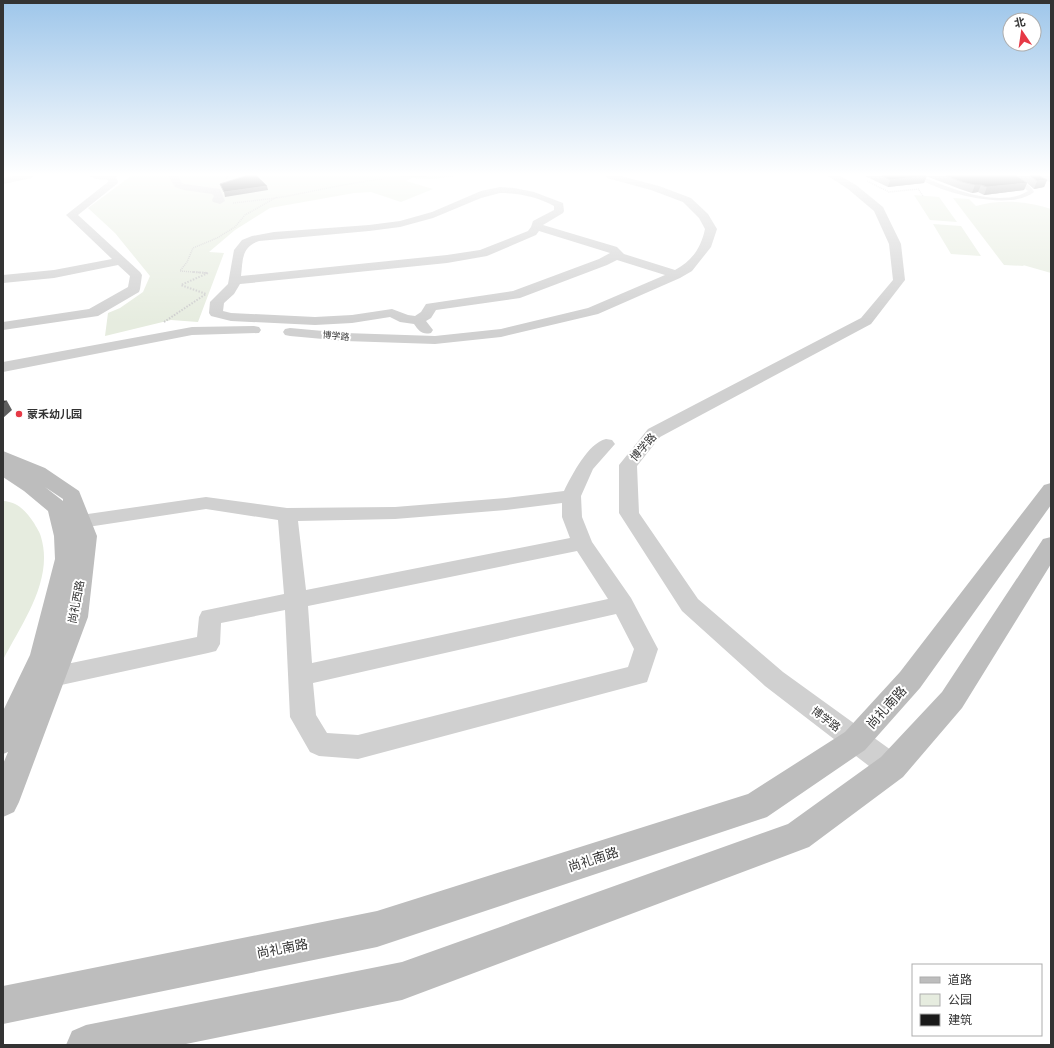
<svg xmlns="http://www.w3.org/2000/svg" width="1054" height="1048" font-family="Inter,'Noto Sans SC',sans-serif">
<style>
.green{fill:#e6ecdf}
.lines{fill:none;stroke-linecap:round;stroke-linejoin:round}
.path-far1{stroke:#cdcdcd;stroke-width:1.5;stroke-dasharray:1 1;stroke-linecap:butt}
.path{stroke:#cdcdcd;stroke-width:2;stroke-dasharray:1.5 1.5;stroke-linecap:butt}
.lane{fill:#d0d0d0;fill-rule:evenodd}
.street{fill:#d0d0d0;fill-rule:evenodd}
.secondary{fill:#bdbdbd;fill-rule:evenodd}
.wall{fill:#8c8c8c}
.shaded-wall{fill:#5f5f5f}
.building{fill:#1a1a1a;stroke:#5f5f5f}
.poi-dot{fill:#e63946;stroke:#fff;stroke-width:1.5}
.labels{text-anchor:middle;stroke-width:4;stroke-linejoin:round;paint-order:stroke}
.far-street-label{font-size:9px;fill:#333;stroke:#fff}
.poi-label{font-size:11px;font-weight:bold;fill:#333;stroke:#fff;text-anchor:start}
.street-label{font-size:11px;fill:#333;stroke:#fff}
.near-street-label{font-size:13px;fill:#333;stroke:#fff}
</style>
<rect width="100%" height="100%" fill="#fff"/>
<!-- green -->
<path class="green" d="M 131,176 L 453,176 L 453,177 L 429,179 L 412,178 L 406,181 L 433,189 L 401,202 L 371,192 L 354,193 L 270,208 L 235,230 L 209,252 L 224,253 L 198,322 L 171,320 L 105,336 L 108,313 L 120,308 L 143,292 L 150,276 L 115,233 L 88,208 Z
M 914,195 L 939,197 L 957,222 L 930,220 Z
M 953,198 L 969,199 L 976,206 C 999,199 1028,201 1051,209 L 1051,273 L 1023,265 L 1024,266 L 1004,265 Z
M 933,224 L 961,226 L 981,256 L 951,254 Z
M 3,501 C 18,502 26,511 34,523 C 36,527 40,532 41,537 C 54,580 22,623 3,660 Z"/>
<g class="lines">
<!-- path-far1 -->
<path class="path-far1" d="M 867,181 L 889,192 L 919,189
M 222,183 L 228,176
M 919,190 L 923,196
M 233,203 C 251,201 270,199 288,196 C 334,187 380,176 427,176
M 207,273 L 180,271 L 187,262 L 193,248 L 217,238 L 235,227 L 245,215 L 277,197"/>
<!-- path -->
<path class="path" d="M 164,322 L 206,294 L 181,285 L 208,273 L 193,272"/>
<!-- lane -->
<path class="lane" d="M 915,176 L 921,176 C 949,188 999,209 1028,191 L 1007,176 C 1015,176 1030,184 1034,192 C 1010,212 937,192 915,176 Z"/>
<!-- street -->
<path class="street" d="M 14,176 L 34,176 L 32,178 L 3,184 L 3,178 Z
M 90,176 L 116,176 L 118,183 L 78,215 L 140,272 L 142,275 L 140,289 L 139,292 L 98,316 L 3,330 L 3,322 L 89,309 L 128,287 L 130,276 L 118,265 L 54,278 L 3,283 L 3,275 L 54,270 L 112,259 L 66,215 L 108,182 L 108,180 L 95,179 Z
M 168,176 L 178,176 L 182,183 L 185,184 L 220,189 L 225,201 L 220,204 L 213,202 L 212,200 L 214,196 L 212,194 L 184,190 L 175,187 Z
M 605,176 L 621,176 L 659,186 L 691,198 L 708,214 L 717,229 L 711,247 L 692,271 L 680,278 L 598,314 L 501,337 L 435,344 L 345,341 L 290,336 L 285,335 L 283,332 L 285,329 L 290,328 L 345,333 L 435,336 L 501,329 L 588,308 L 665,275 L 617,260 L 607,265 L 520,298 L 436,310 L 431,318 L 426,321 L 433,330 L 431,333 C 422,335 419,331 414,324 L 400,322 L 390,317 L 352,323 L 315,325 L 231,321 L 211,316 L 209,313 L 210,302 L 228,284 L 234,250 L 242,240 L 252,236 L 274,232 L 369,225 L 400,221 L 432,212 L 481,191 L 500,187 L 514,188 L 534,192 L 563,203 L 564,211 L 563,213 L 543,225 L 617,247 L 624,254 L 675,270 C 692,261 701,248 705,229 L 699,218 L 683,202 L 651,190 L 607,178 ZM 500,193 C 518,193 538,197 554,206 L 554,210 L 533,221 L 531,227 L 528,231 L 480,250 L 447,255 L 241,276 C 243,260 241,247 259,241 L 369,231 L 400,227 L 433,218 L 481,198 ZM 539,231 L 610,253 L 599,259 L 513,291 L 426,304 L 421,312 L 415,316 L 408,315 L 392,309 L 352,315 L 315,317 L 231,313 L 223,311 L 224,303 L 234,294 L 240,284 L 447,263 L 487,256 L 536,235 Z
M 828,176 L 840,176 L 856,185 L 883,207 L 901,244 L 905,280 L 871,324 L 660,437 L 637,466 L 639,513 L 698,599 L 783,672 L 902,758 L 906,767 L 902,776 L 892,779 L 882,776 L 765,686 L 682,611 L 619,513 L 619,465 L 648,429 L 861,318 L 893,280 L 889,244 L 874,211 L 848,189 Z
M 1039,176 L 1051,176 L 1051,183 Z
M 254,326 L 259,327 L 261,330 L 259,333 L 192,335 L 3,372 L 3,362 L 192,327 Z
M 606,439 L 612,440 L 615,444 L 593,469 L 581,496 L 582,517 L 592,542 L 631,598 L 658,649 L 647,682 L 358,759 L 319,756 L 310,752 L 290,717 L 285,610 L 221,623 L 220,644 L 216,651 L 208,653 L 52,687 L 43,684 L 40,677 L 43,670 L 52,667 L 197,637 L 199,617 L 202,611 L 284,594 L 278,520 L 206,509 L 81,528 L 74,526 L 71,521 L 74,516 L 206,497 L 287,508 L 395,507 L 506,498 L 564,491 C 572,475 588,443 606,439 ZM 562,503 L 562,517 L 570,538 L 306,590 L 298,521 L 395,519 L 506,510 ZM 577,551 L 608,599 L 312,663 L 308,606 ZM 616,614 L 634,649 L 628,667 L 358,735 L 327,733 L 316,715 L 313,683 Z"/>
<!-- secondary -->
<path class="secondary" d="M 3,451 L 45,468 L 79,491 L 97,536 L 88,617 L 19,802 L 14,812 L 3,817 L 3,764 L 8,752 L 3,754 L 3,711 L 30,655 L 55,559 L 54,536 L 48,511 L 24,491 L 3,477 ZM 45,487 L 63,499 L 63,501 Z
M 1051,483 L 1051,505 L 920,688 L 865,750 L 767,817 L 377,947 L 3,1024 L 3,986 L 377,911 L 748,794 L 845,732 L 900,672 L 1044,485 Z
M 1051,537 L 1051,564 L 962,708 L 903,777 L 809,847 L 402,1000 L 181,1045 L 66,1045 L 72,1031 L 86,1025 L 402,962 L 788,824 L 881,757 L 942,692 L 1043,539 Z"/>
</g>
<!-- wall -->
<path class="wall" d="M 865,176 L 1040,176 L 1047,180 L 1044,187 L 1034,189 L 1027,183 L 1024,190 L 984,195 L 978,192 L 972,193 L 960,189 L 926,176 L 924,183 L 888,187 Z"/>
<!-- shaded-wall -->
<path class="shaded-wall" d="M 927,176 L 924,183 L 888,187 L 890,180 Z
M 1047,180 L 1044,187 L 1034,189 L 1037,181 Z
M 1027,183 L 1024,190 L 984,195 L 987,187 Z
M 975,185 L 981,185 L 978,192 L 972,193 Z
M 267,186 L 268,190 L 225,197 L 224,192 Z
M 7,401 L 12,410 L 3,418 L 3,404 Z"/>
<!-- building -->
<path class="building" d="M 245,176 L 257,176 L 267,186 L 224,192 L 220,184 Z
M 882,176 L 926,176 L 890,180 Z
M 946,176 L 1017,176 L 1027,183 L 987,187 L 981,185 L 975,185 L 962,182 Z
M 1030,176 L 1040,176 L 1047,180 L 1037,181 Z
M 3,401 L 7,401 L 3,404 Z"/>
<!-- sky -->
<linearGradient id="sky" x2="0" y2="1"><stop stop-color="#9ec6ea"/><stop offset="0.54" stop-color="#fff"/><stop offset="1" stop-color="#fff" stop-opacity="0"/></linearGradient>
<rect width="1054" height="323" fill="url(#sky)"/>
<!-- markers -->
<circle class="poi-dot" cx="19" cy="414" r="4"/>
<g class="labels">
<!-- far-street labels -->
<g class="far-street-label">
<text transform="translate(336 336) rotate(5)" y="3">博学路</text>
</g>
<!-- poi labels -->
<g class="poi-label">
<text x="27" y="418">蒙禾幼儿园</text>
</g>
<!-- street labels -->
<g class="street-label">
<text transform="translate(643 447) rotate(-49)" y="4">博学路</text>
<text transform="translate(76 602) rotate(-79)" y="4">尚礼西路</text>
<text transform="translate(826 719) rotate(37)" y="4">博学路</text>
</g>
<!-- near-street labels -->
<g class="near-street-label">
<text transform="translate(886 707) rotate(-48)" y="5">尚礼南路</text>
<text transform="translate(593 859) rotate(-18)" y="5">尚礼南路</text>
<text transform="translate(282 948) rotate(-11)" y="5">尚礼南路</text>
</g>
</g>
<!-- border -->
<rect width="1054" height="1048" fill="none" stroke="#333333" stroke-width="8"/>
<!-- legend -->
<rect x="912" y="964" width="130" height="72" fill="#ffffff" stroke="#adadad"/>
<rect x="920" y="977" width="20" height="6" fill="#bdbdbd" stroke="#adadad"/>
<text x="948" y="984" font-size="12" fill="#333333">道路</text>
<rect x="920" y="994" width="20" height="12" fill="#e6ecdf" stroke="#adadad"/>
<text x="948" y="1004" font-size="12" fill="#333333">公园</text>
<rect x="920" y="1014" width="20" height="12" fill="#1a1a1a" stroke="#adadad"/>
<text x="948" y="1024" font-size="12" fill="#333333">建筑</text>
<!-- north arrow -->
<g transform="translate(1022 32) rotate(347)"><circle r="19" fill="#ffffff" stroke="#adadad"/>
<path d="M0-3L7 15L0 10L-7 15Z" fill="#e63946"/>
<text y="-6" font-size="11" font-weight="bold" text-anchor="middle" fill="#333333">北</text>
</g>
</svg>
